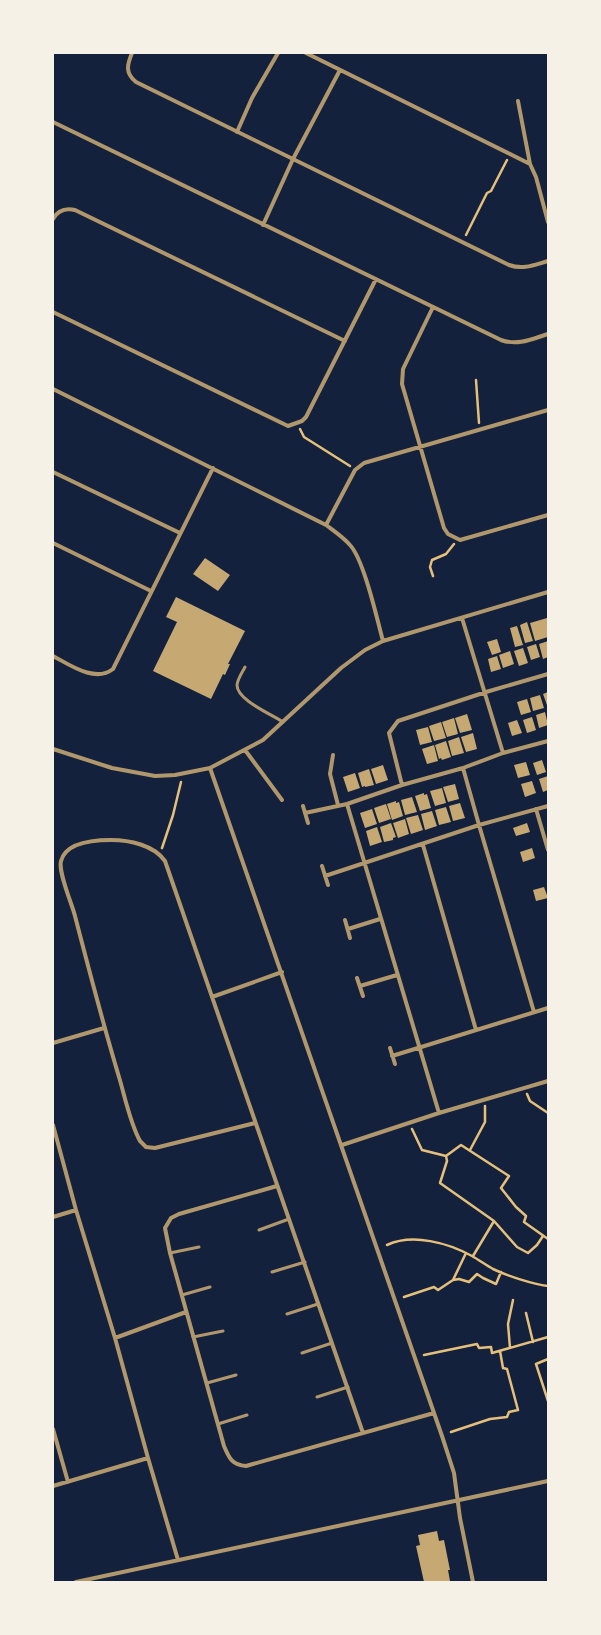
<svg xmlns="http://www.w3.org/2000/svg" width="601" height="1635" font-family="'Public Sans',sans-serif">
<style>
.building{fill:#c6a872}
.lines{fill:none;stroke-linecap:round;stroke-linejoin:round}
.path{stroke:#e5c07b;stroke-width:2.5}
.service{stroke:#b1986c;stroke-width:3}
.minor{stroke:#b1986c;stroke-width:4}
</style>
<rect width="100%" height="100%" fill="#14213d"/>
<!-- building -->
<path class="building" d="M 205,558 L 230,575 L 218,591 L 193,574 Z
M 176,597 L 245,631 L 228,664 L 230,664 L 225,675 L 223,674 L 211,699 L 153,671 L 177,622 L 166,617 Z
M 547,618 L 548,637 L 535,641 L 530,623 Z
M 527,622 L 533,641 L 525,643 L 520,625 Z
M 517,626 L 523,645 L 515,647 L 510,628 Z
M 497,639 L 501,652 L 492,655 L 487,642 Z
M 548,641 L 548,657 L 543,659 L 539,644 Z
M 536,644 L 540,657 L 531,660 L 527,647 Z
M 523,648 L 528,663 L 519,666 L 514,651 Z
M 510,651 L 514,664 L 503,668 L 499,655 Z
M 497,656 L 501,669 L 491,672 L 488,659 Z
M 548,692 L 548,708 L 543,694 Z
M 540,695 L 544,708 L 533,711 L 530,698 Z
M 527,699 L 531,712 L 521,715 L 517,702 Z
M 545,712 L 548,725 L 539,728 L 536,715 Z
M 467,714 L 472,730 L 460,733 L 455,718 Z
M 532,717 L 536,730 L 527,733 L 523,720 Z
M 454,718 L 458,734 L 447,737 L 442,722 Z
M 517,720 L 522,733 L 512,736 L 508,723 Z
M 441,722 L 446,738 L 434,741 L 429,726 Z
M 428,727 L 432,742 L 420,745 L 416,730 Z
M 473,733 L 477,749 L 466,752 L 461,737 Z
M 459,737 L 464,753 L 452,756 L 448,741 Z
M 446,741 L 451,757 L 442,760 L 441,758 L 439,759 L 435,745 Z
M 434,745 L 438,761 L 427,764 L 422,749 Z
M 542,760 L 546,772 L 537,775 L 533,763 Z
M 526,762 L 530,775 L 518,778 L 514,765 Z
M 383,765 L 388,780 L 376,784 L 371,769 Z
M 369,769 L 374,785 L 365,787 L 365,786 L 362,787 L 358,773 Z
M 355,773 L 360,788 L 348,792 L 343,777 Z
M 548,776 L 548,790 L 543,792 L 539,779 Z
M 532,781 L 536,793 L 525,797 L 521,784 Z
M 455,784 L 459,799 L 448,802 L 443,787 Z
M 442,788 L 446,803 L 435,806 L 430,791 Z
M 424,793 L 424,795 L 427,794 L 431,808 L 420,811 L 415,796 Z
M 412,797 L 417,812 L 405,815 L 401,800 Z
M 396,801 L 396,803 L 399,802 L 403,816 L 392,820 L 387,804 Z
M 460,803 L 465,818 L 453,821 L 449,806 Z
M 386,804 L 391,819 L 379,823 L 374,808 Z
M 446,807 L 451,822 L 439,825 L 435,810 Z
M 372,809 L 377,824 L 365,828 L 360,813 Z
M 432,811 L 437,826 L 425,830 L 421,814 Z
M 418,815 L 423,830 L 411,834 L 406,818 Z
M 405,819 L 409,834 L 398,838 L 393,823 Z
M 391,823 L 396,837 L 393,838 L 393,840 L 384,842 L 380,827 Z
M 527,823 L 530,832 L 516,836 L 513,828 Z
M 377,827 L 382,842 L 370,846 L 366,831 Z
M 532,848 L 535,858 L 523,862 L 520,852 Z
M 544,887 L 548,898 L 536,901 L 533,890 Z
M 437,1531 L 439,1541 L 444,1540 L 450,1570 L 448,1570 L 450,1581 L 424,1582 L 416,1546 L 420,1545 L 418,1535 Z"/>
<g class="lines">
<!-- path -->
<path class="path" d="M 466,235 L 487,193 L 491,191 L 507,160
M 476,380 L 479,423
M 300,429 L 304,437 L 350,466
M 433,576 L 430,567 L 432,560 L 446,554 L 454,544
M 162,848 L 173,815 L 181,782
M 527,1094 L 530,1101 L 548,1113
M 412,1129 L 422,1150 L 446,1156 L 461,1145 L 509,1176 L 501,1188 L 516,1207 L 526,1216 L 524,1222 L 548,1239
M 470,1150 L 485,1122 L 485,1106
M 446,1156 L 447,1161 L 440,1183 L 494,1221 L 473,1256
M 494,1221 L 517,1247 L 528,1253 L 537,1245 L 543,1236
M 387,1245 C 413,1233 448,1243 472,1256 C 479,1260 486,1265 493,1269 C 508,1276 532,1284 548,1286
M 453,1280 L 459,1279 L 469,1282 L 477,1274 L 483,1278 L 496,1284 L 501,1272
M 404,1297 L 434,1287 L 438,1290 L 453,1280 L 466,1253
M 526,1313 L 533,1342
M 510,1348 L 508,1324 L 513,1300
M 424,1355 L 477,1344 L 479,1348 L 491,1347 L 492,1353 L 548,1337
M 548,1359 L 536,1364 L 548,1401
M 451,1432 L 490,1419 L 507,1417 L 509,1412 L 518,1410 L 507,1369 L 503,1368 L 500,1351"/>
<!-- service -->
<path class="service" d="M 245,667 C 242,673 238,678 237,685 C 237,700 271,714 283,722
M 259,1230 L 289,1219
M 170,1253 L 199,1247
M 272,1272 L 305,1262
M 182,1295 L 210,1287
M 287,1314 L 318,1304
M 193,1337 L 223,1331
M 302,1353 L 332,1343
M 207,1383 L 236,1375
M 317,1397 L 348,1387
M 218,1424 L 247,1415"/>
<!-- minor -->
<path class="minor" d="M 132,53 C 127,65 125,73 136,82 L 509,265 C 523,270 534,265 548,261
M 306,53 L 530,164
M 518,101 L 530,164 L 536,177 L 548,222
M 53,122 L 501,340 C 518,346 532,339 548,334
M 237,132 L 252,98 L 278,53
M 53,219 C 58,210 66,208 75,210 L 345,341
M 263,225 L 293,159 L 340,70
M 433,307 L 403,369 L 402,384 L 444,528 L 448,534 L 460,540 L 548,515
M 53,312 L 288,426 L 302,421 L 306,417 L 376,279
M 53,389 L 326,525 C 334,531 343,537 350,545 C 364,560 377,619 383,641
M 53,472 L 180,533
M 326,525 L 355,470 L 364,463 L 548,410
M 53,543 L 151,591
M 462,618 L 503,753
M 53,656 C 70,665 95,683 113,669 L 213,468
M 53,749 L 112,768 L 155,776 L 175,775 L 210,768 L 263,740 L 341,668 L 365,650 L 383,641 L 548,592
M 245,750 L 282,800
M 333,755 L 330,774 L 338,805
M 210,768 L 442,1436 L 454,1473 L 460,1518 L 473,1582
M 463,768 L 479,825 L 534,1012
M 402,785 L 389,733 L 398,721 L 486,692 L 548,674
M 347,804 L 439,1113
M 303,806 L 308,823
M 536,809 L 548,850
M 305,813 L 347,804 L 402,785 L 463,768 L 503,753 L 548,741
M 423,845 L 476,1030
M 322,866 L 328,885
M 325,876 L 479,825 L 548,806
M 345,920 L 350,938
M 348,929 L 380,919
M 357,978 L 363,996
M 360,986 L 397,975
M 212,997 L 282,972
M 53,1043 L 104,1028
M 390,1048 L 395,1064
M 392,1056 L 548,1008
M 255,1123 L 155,1148 L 146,1147 L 140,1141 C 130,1123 125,1097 119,1077 C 103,1024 89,970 75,916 C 72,904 58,872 61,861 C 66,842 95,840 111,840 C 129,840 154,845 165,861 L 363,1433
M 53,1125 L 76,1210 L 115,1338 L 148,1458 L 178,1560
M 342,1145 L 439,1113 L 548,1081
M 277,1186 L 179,1214 L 171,1218 L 165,1228 L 170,1253 L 224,1446 C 229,1458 232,1465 246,1466 L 434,1413
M 53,1217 L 76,1210
M 115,1338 L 186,1312
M 53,1429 L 68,1482
M 53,1486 L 148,1458
M 76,1582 L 548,1481"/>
</g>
<!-- border -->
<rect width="601" height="1635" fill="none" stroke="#f6f1e7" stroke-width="108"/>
</svg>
